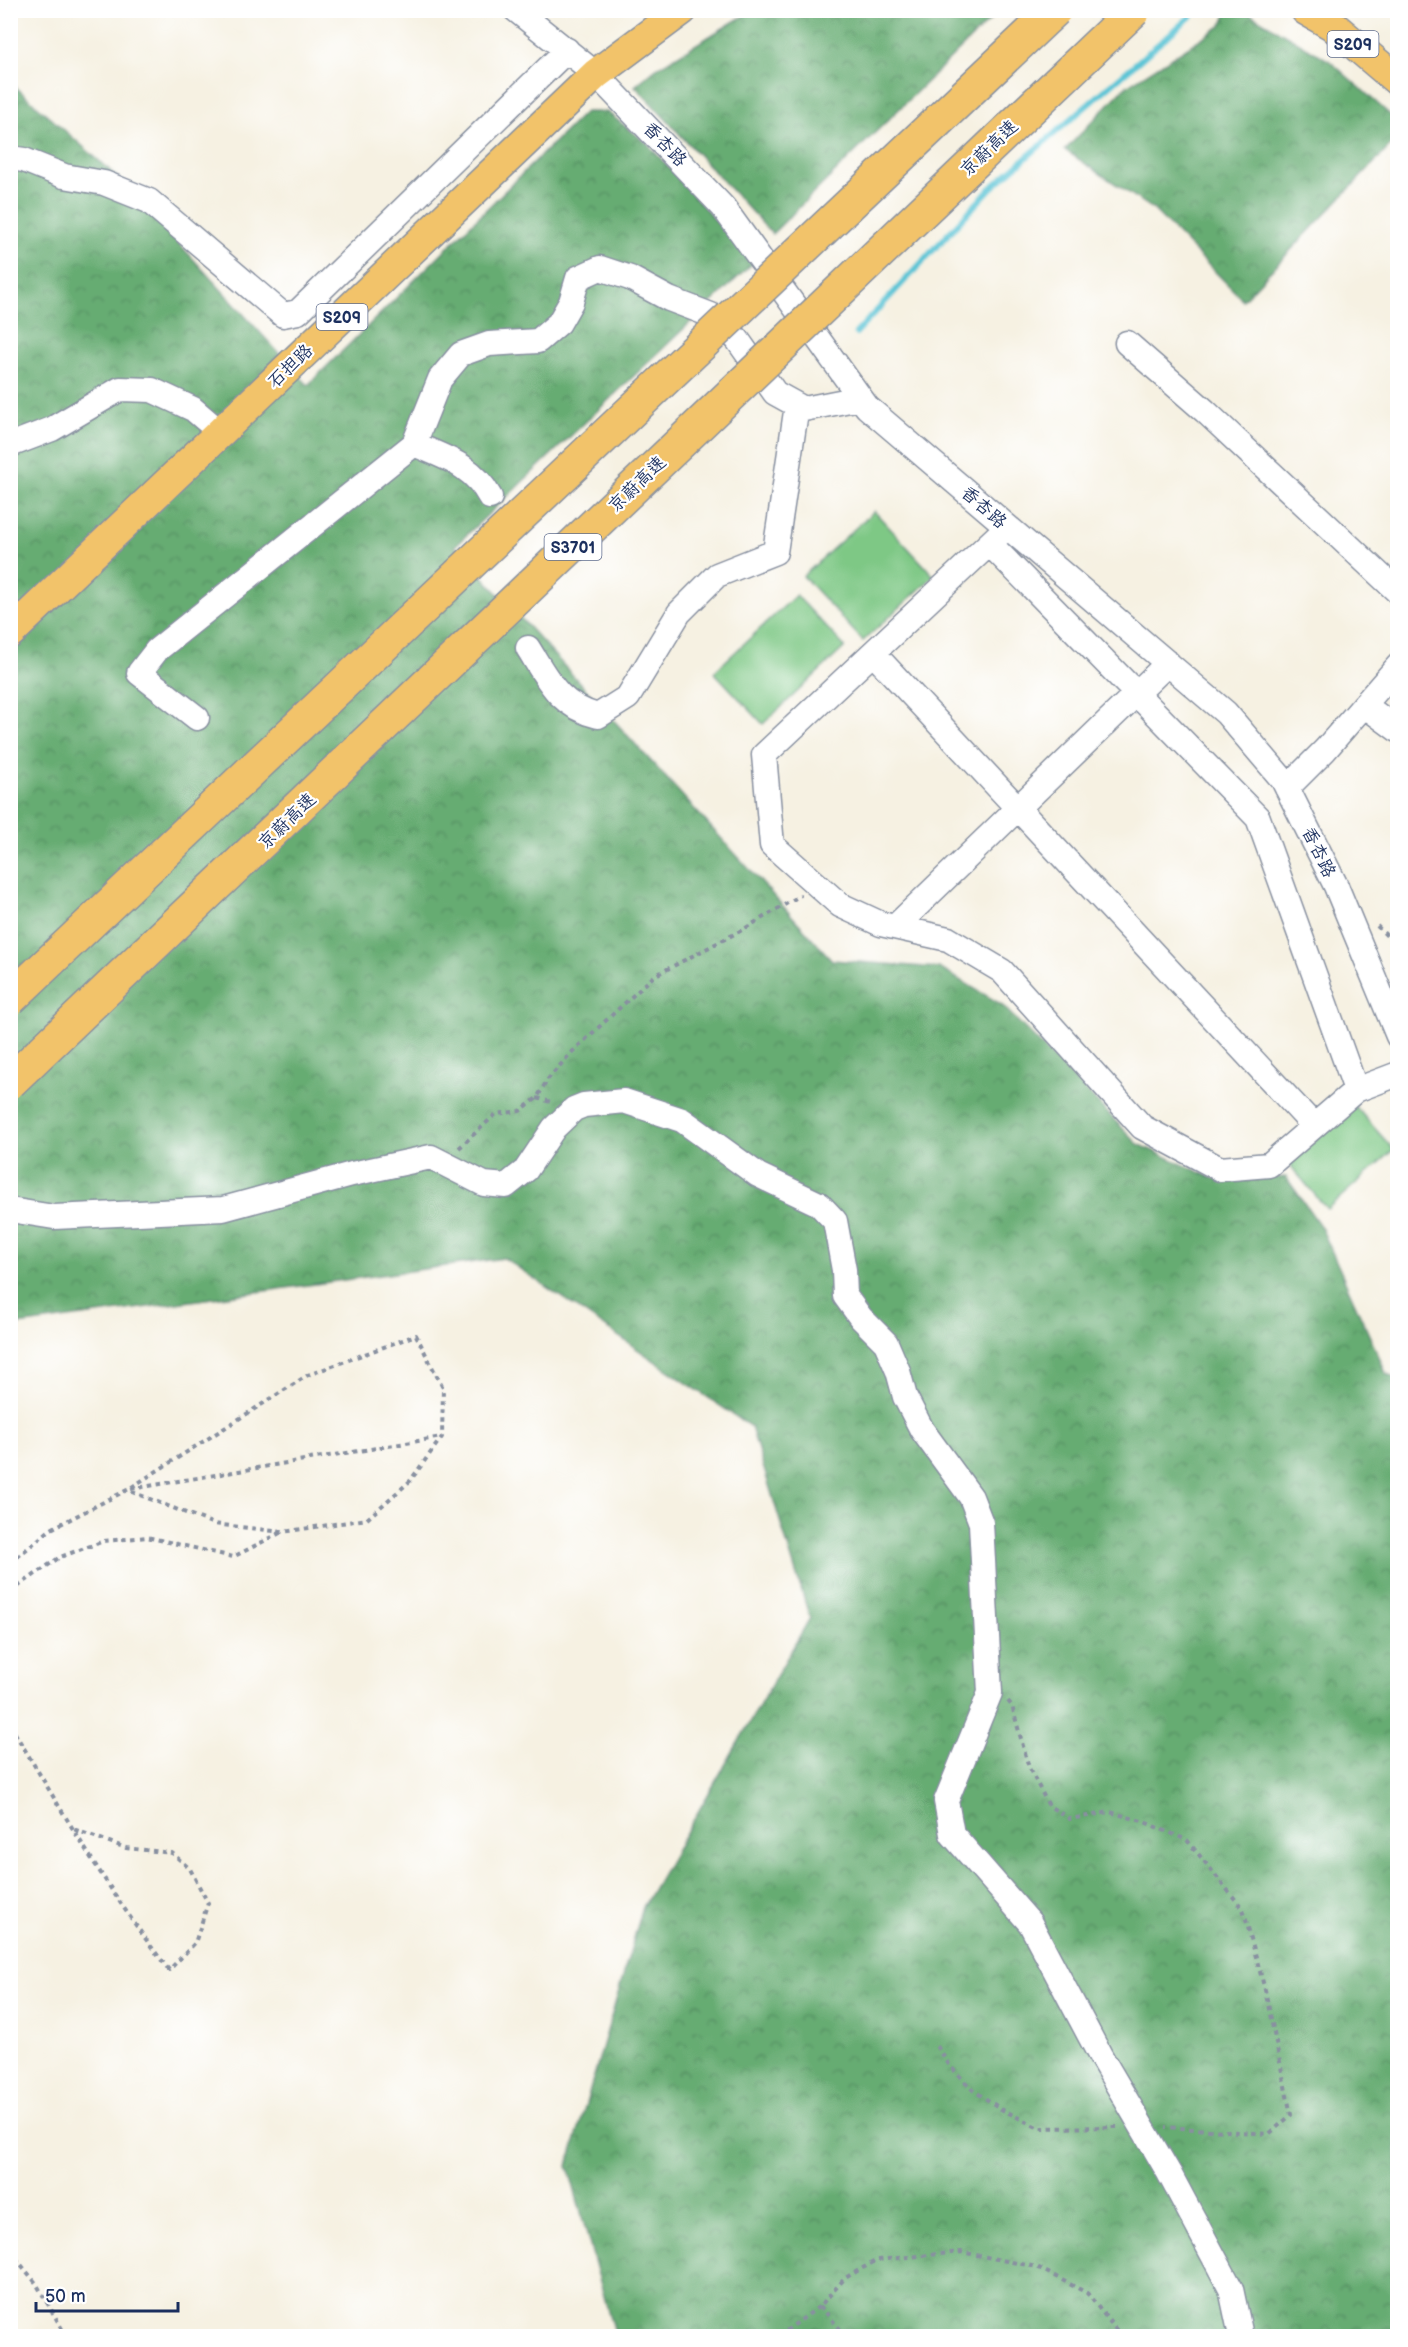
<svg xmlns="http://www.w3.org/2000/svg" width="1408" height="2347" font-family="'Balsamiq Sans','LXGW WenKai TC',sans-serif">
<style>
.forest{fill:url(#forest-crowns);stroke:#406e68;stroke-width:1.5}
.pitch{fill:#7ec885;stroke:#4c7c72;stroke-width:1.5}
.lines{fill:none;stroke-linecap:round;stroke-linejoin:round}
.stream{stroke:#5bc5d6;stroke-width:6}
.minor-casing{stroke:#8890a0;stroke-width:27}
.major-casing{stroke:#8890a0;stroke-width:33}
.path{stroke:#8890a0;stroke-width:4;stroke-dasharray:4.5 4.5;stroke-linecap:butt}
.minor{stroke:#fff;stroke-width:24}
.major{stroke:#f2c36a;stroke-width:30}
.highway-bridge-casing{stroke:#8890a0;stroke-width:36;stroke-linecap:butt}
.highway-bridge{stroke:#f2c36a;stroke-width:33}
.labels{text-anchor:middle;stroke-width:4.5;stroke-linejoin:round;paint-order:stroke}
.shield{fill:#fff;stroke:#5f6d8e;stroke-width:1.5}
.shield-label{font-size:16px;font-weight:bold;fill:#1b2f5e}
.street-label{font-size:18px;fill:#1b2f5e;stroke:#fff}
</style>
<defs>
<pattern id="forest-crowns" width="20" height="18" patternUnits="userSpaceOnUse" patternTransform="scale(1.5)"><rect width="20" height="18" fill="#66ac72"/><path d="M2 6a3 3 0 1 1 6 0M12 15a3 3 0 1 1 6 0" fill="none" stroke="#538c61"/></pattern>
</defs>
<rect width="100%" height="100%" fill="#fff"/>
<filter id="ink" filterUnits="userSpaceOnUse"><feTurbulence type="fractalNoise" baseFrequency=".0167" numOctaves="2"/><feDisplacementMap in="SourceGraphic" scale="12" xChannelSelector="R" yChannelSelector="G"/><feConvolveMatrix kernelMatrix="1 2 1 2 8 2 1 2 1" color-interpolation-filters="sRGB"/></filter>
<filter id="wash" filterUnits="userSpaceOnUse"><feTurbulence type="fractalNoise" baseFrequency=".008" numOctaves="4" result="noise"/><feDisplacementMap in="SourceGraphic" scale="24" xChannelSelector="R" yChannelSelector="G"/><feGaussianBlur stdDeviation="1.35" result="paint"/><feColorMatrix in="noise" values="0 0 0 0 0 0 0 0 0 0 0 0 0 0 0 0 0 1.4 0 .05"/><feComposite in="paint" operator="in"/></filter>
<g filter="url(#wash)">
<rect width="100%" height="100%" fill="#f6f1e2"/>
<!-- forest -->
<path class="forest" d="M 753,10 L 999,10 L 999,11 L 772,234 L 635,86 L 655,69 Z
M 1228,11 L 1245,11 L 1330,61 L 1397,121 L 1397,139 L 1243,300 L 1153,209 L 1065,150 L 1125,87 L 1221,26 Z
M 10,82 L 123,182 L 308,385 L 585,112 L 607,112 L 647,143 L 753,263 L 455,546 L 832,960 L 939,968 L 1001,1004 L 1138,1144 L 1215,1179 L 1286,1177 L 1321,1227 L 1386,1373 L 1397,1379 L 1397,2336 L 615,2336 L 568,2166 L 643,1907 L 810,1618 L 751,1427 L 504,1258 L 11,1326 Z"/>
<!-- pitch -->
<path class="pitch" d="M 874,511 L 934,576 L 863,641 L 803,576 Z
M 796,595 L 845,647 L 763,724 L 714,672 Z
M 1354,1105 L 1394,1150 L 1327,1209 L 1288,1163 Z"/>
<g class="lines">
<!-- stream -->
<path class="stream" d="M 856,333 L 991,188 L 1198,10"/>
</g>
</g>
<g filter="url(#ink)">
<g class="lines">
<defs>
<path id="minor" d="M 516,10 L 596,74 L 723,207 L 867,407 L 1226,713 L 1283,780 L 1336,886 L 1398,1036
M 10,158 L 24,160 L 64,176 L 104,183 L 149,201 L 283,315 L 298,312 L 567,50
M 1127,343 L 1205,411 L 1398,592
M 414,444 C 446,458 473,465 490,497
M 10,445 L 52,429 L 120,389 L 152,390 L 193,409 L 221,433
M 1007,527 L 764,755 L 772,845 L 840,905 L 881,924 L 948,939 L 1002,971 L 1142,1127 L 1220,1169 L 1269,1165 L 1356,1090 L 1398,1074
M 990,544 L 1258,818 L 1356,1090
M 528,648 C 548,680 559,706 598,716 L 628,697 L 679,613 L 717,575 L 775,552 L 797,405
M 873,653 L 1314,1126
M 1364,705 L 1398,730
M 197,718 L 139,673 L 157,650 L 414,444 L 440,379 L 461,354 L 489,344 L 538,341 L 559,323 L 571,302 L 578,278 L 600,268 L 630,278 L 669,299 L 711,315 L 737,339 L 775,393 L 804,409 L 860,398
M 1287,788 L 1325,750 L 1398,666
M 895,927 L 1168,663
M 10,1210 L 54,1217 L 223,1209 L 352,1174 L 431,1157 L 484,1184 L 506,1186 L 526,1170 L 554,1128 L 574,1109 L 584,1105 L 624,1101 L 682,1120 L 758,1175 L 819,1204 L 835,1221 L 844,1270 L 845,1296 L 861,1318 L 886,1343 L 898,1371 L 905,1397 L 922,1430 L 971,1497 L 981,1523 L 990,1693 L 946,1801 L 952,1834 L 1030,1923 L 1101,2057 L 1169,2173 L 1231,2289 L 1241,2336"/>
<path id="major" d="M 1306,10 L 1332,25 L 1398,81
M 10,633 L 596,74 L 682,10"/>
</defs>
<!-- minor casing -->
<use href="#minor" class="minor-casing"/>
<!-- major casing -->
<use href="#major" class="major-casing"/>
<!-- path -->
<path class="path" d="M 1377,926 L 1398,947
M 537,1098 L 551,1102
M 459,1148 L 496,1114 L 520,1111 L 537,1098 L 548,1079 L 571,1053 L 654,976 L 744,929 L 801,895
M 131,1489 L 442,1437
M 10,1563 L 51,1529 L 127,1490 L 308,1375 L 416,1335 L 443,1388 L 442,1437 L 410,1481 L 367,1519 L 283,1532 L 214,1524 L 127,1490
M 10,1592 L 60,1557 L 104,1541 L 147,1537 L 233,1557 L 282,1532
M 1008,1701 L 1012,1706 L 1029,1768 L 1049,1806 L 1070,1819 L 1110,1812 L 1142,1821 L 1187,1840 L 1243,1909 L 1265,1990 L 1291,2115 L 1269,2134 L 1165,2127
M 10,1725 C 61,1809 109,1893 169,1970 L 195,1943 L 208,1903 L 190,1869 L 172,1853 L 126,1848 L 73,1829
M 937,2046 L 950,2066 L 973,2090 L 1001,2109 L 1039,2128 L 1118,2127
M 10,2251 L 36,2283 L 66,2336
M 820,2306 L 846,2336
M 779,2336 L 820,2306 L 845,2278 L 877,2260 L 961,2252 L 1037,2267 L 1087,2293 L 1121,2336"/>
<!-- minor -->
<use href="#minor" class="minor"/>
<!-- major -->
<use href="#major" class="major"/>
<defs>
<path id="highway-bridge" d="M 10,999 L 1055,10
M 10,1082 L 1134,10"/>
</defs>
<!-- highway-bridge casing -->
<use href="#highway-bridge" class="highway-bridge-casing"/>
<!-- highway-bridge -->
<use href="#highway-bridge" class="highway-bridge"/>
</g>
</g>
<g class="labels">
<!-- shield labels -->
<g class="shield">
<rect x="1327.5" y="31" width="51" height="26" rx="4.5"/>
<rect x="316.5" y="304" width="51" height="26" rx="4.5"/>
<rect x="544.5" y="534" width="57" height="26" rx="4.5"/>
</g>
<g class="shield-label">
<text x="1353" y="50">S209</text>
<text x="342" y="323">S209</text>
<text x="573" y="553">S3701</text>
</g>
<!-- street labels -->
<g class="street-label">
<text transform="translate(665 144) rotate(46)" y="6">香杏路</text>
<text transform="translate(989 148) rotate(-44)" y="6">京蔚高速</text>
<text transform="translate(290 366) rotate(-44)" y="6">石担路</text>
<text transform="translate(637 484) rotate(-44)" y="6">京蔚高速</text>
<text transform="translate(984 507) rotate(41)" y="6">香杏路</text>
<text transform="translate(287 821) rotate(-44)" y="6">京蔚高速</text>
<text transform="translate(1319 852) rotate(64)" y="6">香杏路</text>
</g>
</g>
<!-- margin -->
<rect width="1408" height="2347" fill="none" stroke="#fff" stroke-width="36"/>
<!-- scale -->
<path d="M36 2302v9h142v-9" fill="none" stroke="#1b2f5e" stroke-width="3"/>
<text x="45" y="2302" font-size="18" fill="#1b2f5e" stroke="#ffffff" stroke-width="4.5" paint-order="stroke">50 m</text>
</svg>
